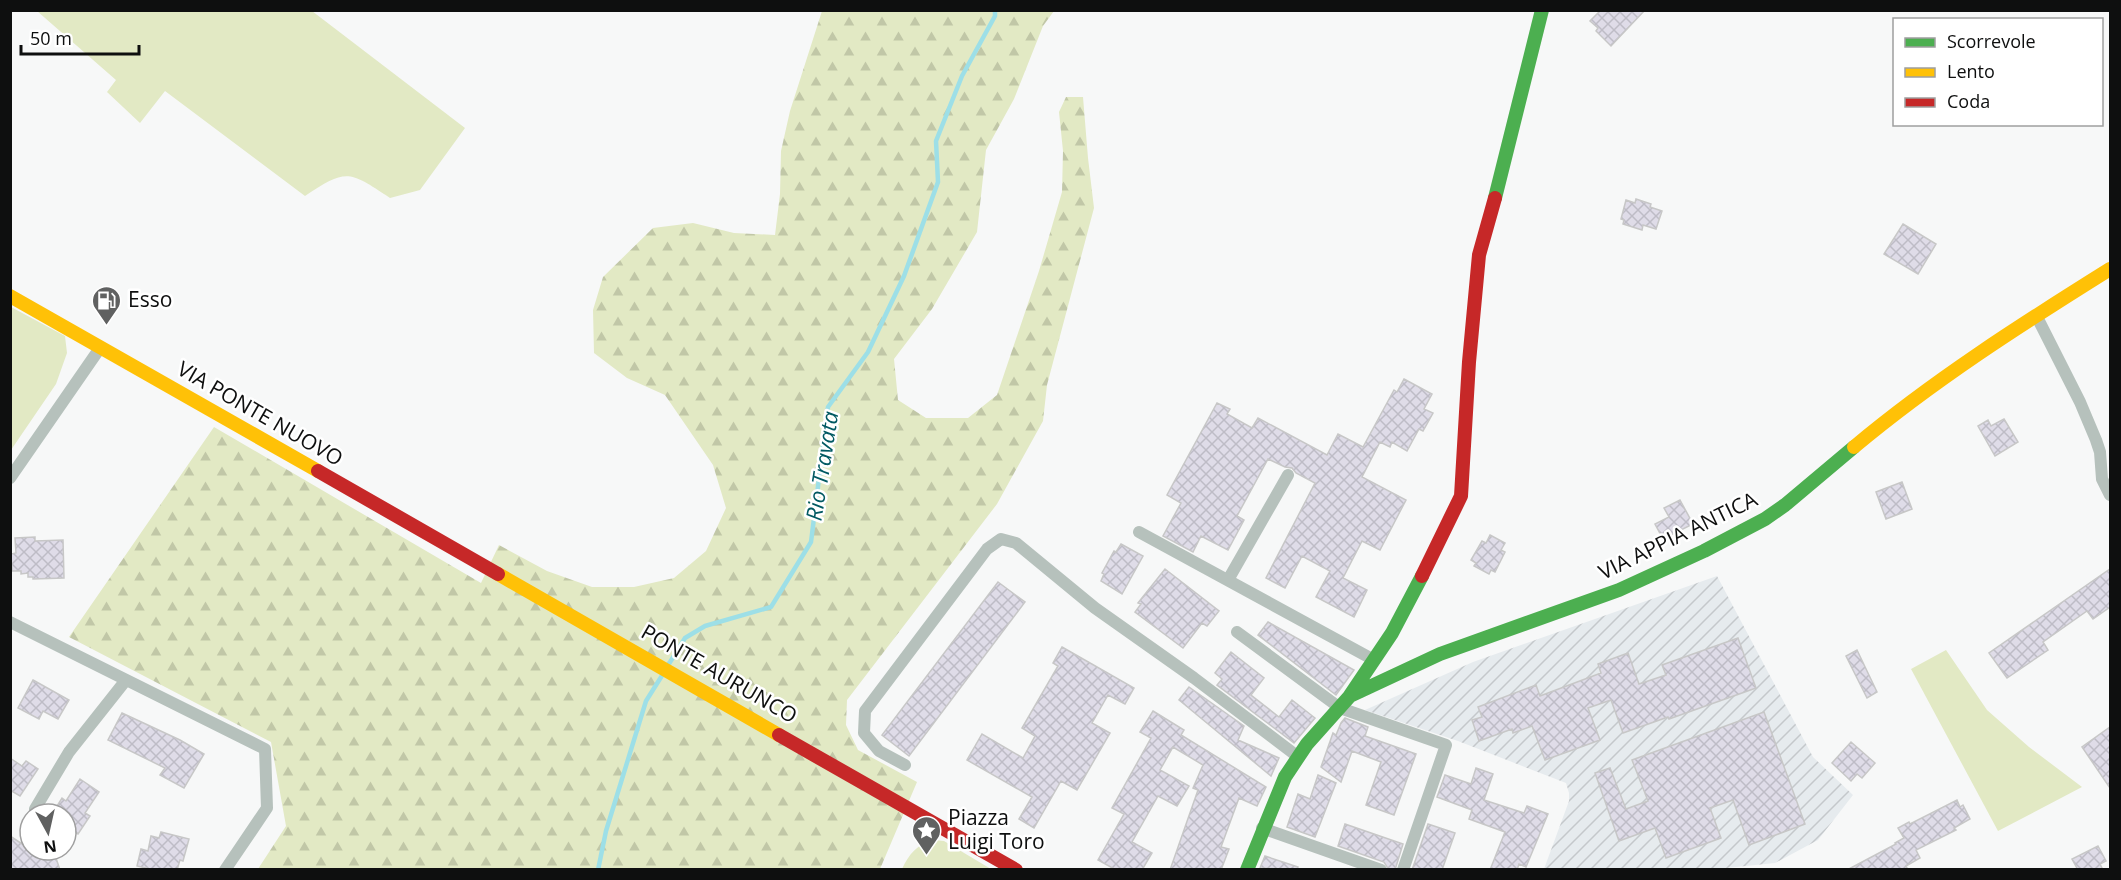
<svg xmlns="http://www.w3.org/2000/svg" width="2121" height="880" font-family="'Open Sans',sans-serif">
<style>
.industrial{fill:url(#industrial-furrows)}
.green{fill:#e2e9c4}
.forest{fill:url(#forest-firs)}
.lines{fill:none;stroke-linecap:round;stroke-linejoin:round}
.stream{stroke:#9ddfe7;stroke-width:4.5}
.building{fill:url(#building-cross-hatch);stroke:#c7c7c7;stroke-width:1.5}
.street{stroke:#b6c1bc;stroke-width:12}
.fast{stroke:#4caf50;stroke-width:14}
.slow{stroke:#ffc107;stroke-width:14}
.jam{stroke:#c62828;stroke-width:14}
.labels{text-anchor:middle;stroke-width:5;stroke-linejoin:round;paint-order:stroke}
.poi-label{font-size:21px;fill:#0e0f0f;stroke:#fff;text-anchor:start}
.street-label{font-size:21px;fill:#0e0f0f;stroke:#fff}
.water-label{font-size:22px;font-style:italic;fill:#015962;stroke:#fff}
</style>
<defs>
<pattern id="industrial-furrows" width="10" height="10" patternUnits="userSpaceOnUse" patternTransform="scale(1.5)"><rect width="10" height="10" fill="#e6ebee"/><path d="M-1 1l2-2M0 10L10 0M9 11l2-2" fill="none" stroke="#c4c8cb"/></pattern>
<pattern id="forest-firs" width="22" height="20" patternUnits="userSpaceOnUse" patternTransform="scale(1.5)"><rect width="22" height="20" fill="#e2e9c4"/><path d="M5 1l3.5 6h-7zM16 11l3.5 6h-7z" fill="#c1c7a7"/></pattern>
<pattern id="building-cross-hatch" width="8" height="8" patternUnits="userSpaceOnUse" patternTransform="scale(1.5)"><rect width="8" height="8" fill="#dfdce8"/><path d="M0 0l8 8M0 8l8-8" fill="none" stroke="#bebcc6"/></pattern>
</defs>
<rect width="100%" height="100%" fill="#f7f8f8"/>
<!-- industrial -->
<path class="industrial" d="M 1717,576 L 1813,757 L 1853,795 L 1818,840 L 1775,863 L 1707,870 L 1544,869 L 1569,801 L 1569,793 L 1566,783 L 1458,741 L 1365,710 L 1473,662 Z"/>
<!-- green -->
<path class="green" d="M 37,11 L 312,11 L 465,128 L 420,190 L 390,198 C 349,171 347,168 305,196 L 165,91 L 140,123 L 107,92 L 116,80 Z
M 11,307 L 65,336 L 67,353 L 56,384 L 11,450 Z
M 1946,650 L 1987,710 L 2029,747 L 2082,787 L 1998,831 L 1911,669 Z
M 934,840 L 944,841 L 991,869 L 902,869 C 909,854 917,844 934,840 Z"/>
<!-- forest -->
<path class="forest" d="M 822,11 L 1054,11 L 1043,26 L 1014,99 L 986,150 L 977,232 L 932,309 L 894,359 L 898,400 L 926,418 L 968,418 L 997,395 L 1039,271 L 1062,192 L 1063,151 L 1059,112 L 1066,97 L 1083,97 L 1088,158 L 1094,208 L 1047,385 L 1043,421 L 997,504 L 847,700 L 846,725 L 858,750 L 917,782 L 880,869 L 258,869 L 286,826 L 271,742 L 69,637 L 214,427 L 481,583 L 499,545 L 547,571 L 592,587 L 634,587 L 674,578 L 706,551 L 726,508 L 713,465 L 665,395 L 627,378 L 594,353 L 593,310 L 603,277 L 653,228 L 693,223 L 734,233 L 775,235 L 780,194 L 781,151 L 790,111 Z"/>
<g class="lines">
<!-- stream -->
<path class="stream" d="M 667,667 L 685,638 L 705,626 L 771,607 L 811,542 L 828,407 L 868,352 L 904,276 L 938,182 L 936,141 L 962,76 L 995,16 L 995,10
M 598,870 L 606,831 L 646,701 L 663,674"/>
</g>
<!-- building -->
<path class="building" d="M 1601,10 L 1645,10 L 1611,46 L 1596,31 L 1598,28 L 1590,21 Z
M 1636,199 L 1651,204 L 1650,207 L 1662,211 L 1656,229 L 1643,225 L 1642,230 L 1623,224 L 1624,220 L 1621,219 L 1626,200 L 1635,203 Z
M 1903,224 L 1936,244 L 1918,274 L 1884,254 Z
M 1404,379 L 1432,394 L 1424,409 L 1433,413 L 1423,431 L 1419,429 L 1407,451 L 1392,442 L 1390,447 L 1380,442 L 1362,477 L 1406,500 L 1380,550 L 1362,541 L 1343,578 L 1367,590 L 1354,617 L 1316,597 L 1330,571 L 1302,556 L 1285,588 L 1266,578 L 1315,483 L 1296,473 L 1292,468 L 1285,467 L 1268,459 L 1237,516 L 1244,520 L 1228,550 L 1201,536 L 1193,552 L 1163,536 L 1181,503 L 1167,495 L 1217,403 L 1230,409 L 1227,414 L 1252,428 L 1258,418 L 1327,455 L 1338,434 L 1363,447 L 1394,390 L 1397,392 Z
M 2004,419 L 2018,442 L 1995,456 L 1978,426 L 1988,420 L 1991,426 Z
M 1902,482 L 1912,509 L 1886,519 L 1876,492 Z
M 1680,500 L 1693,524 L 1663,539 L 1655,524 L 1669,517 L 1664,508 Z
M 1490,535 L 1505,543 L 1501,550 L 1505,552 L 1495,572 L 1491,570 L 1489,574 L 1474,566 L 1476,563 L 1471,560 L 1482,541 L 1486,543 Z
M 35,537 L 35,541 L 63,540 L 64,578 L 33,579 L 33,577 L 28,577 L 28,573 L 21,574 L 21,571 L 12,571 L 11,554 L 16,553 L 15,538 Z
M 1121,544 L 1143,556 L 1122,594 L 1101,581 L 1104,574 L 1102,573 L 1114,551 L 1116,552 Z
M 1165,569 L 1219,611 L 1207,626 L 1202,623 L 1183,648 L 1135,612 L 1141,604 L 1138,603 Z
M 2110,569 L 2110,607 L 2093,619 L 2087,611 L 2043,642 L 2048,650 L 2007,678 L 1989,653 Z
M 998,582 L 1025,602 L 909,756 L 882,735 Z
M 1268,622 L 1354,670 L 1336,695 L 1258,635 Z
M 1738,638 L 1756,688 L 1669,719 L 1668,717 L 1623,733 L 1611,700 L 1588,708 L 1600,740 L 1545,760 L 1532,726 L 1513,733 L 1512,729 L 1479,741 L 1472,720 L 1482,717 L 1478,707 L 1536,685 L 1540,696 L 1601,673 L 1598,664 L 1628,653 L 1639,684 L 1666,675 L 1662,665 Z
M 1062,647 L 1134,688 L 1125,704 L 1108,695 L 1092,723 L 1110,733 L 1077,790 L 1061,781 L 1034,828 L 1019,819 L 1032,797 L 967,760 L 982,734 L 1023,758 L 1035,736 L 1022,728 L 1058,666 L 1053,663 Z
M 1857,650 L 1877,692 L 1867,698 L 1846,656 Z
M 1231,652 L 1264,678 L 1251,695 L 1279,717 L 1292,700 L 1315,718 L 1294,743 L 1217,685 L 1222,679 L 1215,673 Z
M 33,680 L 69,700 L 58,719 L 43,711 L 39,719 L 18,708 Z
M 1189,687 L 1244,726 L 1238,740 L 1279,758 L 1271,776 L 1179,700 Z
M 1153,711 L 1184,730 L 1181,735 L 1266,787 L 1257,806 L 1239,798 L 1221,847 L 1229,849 L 1221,870 L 1170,870 L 1198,790 L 1193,788 L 1203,765 L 1173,747 L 1160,770 L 1189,786 L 1177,806 L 1158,796 L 1132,842 L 1152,853 L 1142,870 L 1116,870 L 1098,860 L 1124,814 L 1112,808 L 1151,738 L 1140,732 Z
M 1764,712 L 1805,824 L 1749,845 L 1733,800 L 1710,808 L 1721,838 L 1666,858 L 1655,828 L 1619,841 L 1595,773 L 1610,768 L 1626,809 L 1648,801 L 1632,760 Z
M 122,713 L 180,740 L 204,754 L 184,788 L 160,775 L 165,768 L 108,740 Z
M 1345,718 L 1368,727 L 1365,736 L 1416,754 L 1394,815 L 1366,805 L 1381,762 L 1352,751 L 1341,782 L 1321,767 L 1333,733 L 1336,735 L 1341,723 Z
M 2110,727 L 2110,788 L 2082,747 Z
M 1851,742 L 1875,763 L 1862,778 L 1857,774 L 1851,781 L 1832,763 Z
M 10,758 L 22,766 L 26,761 L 38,769 L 20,796 L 10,790 Z
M 1476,768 L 1493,774 L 1484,800 L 1524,813 L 1527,806 L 1548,814 L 1526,867 L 1519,864 L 1517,870 L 1490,870 L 1505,832 L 1469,819 L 1472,810 L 1437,797 L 1445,775 L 1471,784 Z
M 1318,775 L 1336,783 L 1315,837 L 1287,827 L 1298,794 L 1310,799 Z
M 80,779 L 99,792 L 85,813 L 90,816 L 78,834 L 66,827 L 66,814 L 52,814 L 62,798 L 66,801 Z
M 1957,800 L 1960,807 L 1963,805 L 1970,819 L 1954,828 L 1956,830 L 1916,850 L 1920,858 L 1906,866 L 1908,870 L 1847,870 L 1896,844 L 1895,843 L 1904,838 L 1898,828 L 1909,822 L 1910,824 Z
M 1345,824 L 1403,844 L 1395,870 L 1389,870 L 1384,862 L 1338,846 Z
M 1428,824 L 1455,833 L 1442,870 L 1412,870 Z
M 161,832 L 189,839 L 183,861 L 180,860 L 177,870 L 154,870 L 137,866 L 141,849 L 148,851 L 151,836 L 159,838 Z
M 10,836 L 39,855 L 43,850 L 56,858 L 60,870 L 10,870 Z
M 2098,846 L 2106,861 L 2100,864 L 2103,870 L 2078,870 L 2072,859 Z
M 1265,856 L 1298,867 L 1297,870 L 1260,868 Z"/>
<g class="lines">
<!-- street -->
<path class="street" d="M 2036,315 L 2080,402 L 2096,440 L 2100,452 L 2102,479 L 2110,495
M 10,478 L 100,348
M 1139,532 L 1374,660
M 1228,580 L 1288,475
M 10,622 L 265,749 L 267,808 L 225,870
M 1237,632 L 1340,708 L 1446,745 L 1403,870
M 905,765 L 879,751 L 864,733 L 865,711 L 987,549 L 1001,539 L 1016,543 L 1095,608 L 1194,678 L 1297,756
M 35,809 L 69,752 L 126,680
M 1262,828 L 1381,870"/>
<!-- fast -->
<path class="fast" d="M 1495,198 L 1542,10
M 1350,696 L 1440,654 L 1619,590 L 1704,551 L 1765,519 L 1785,505 L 1854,447
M 1247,870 L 1285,777 L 1307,744 L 1349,697 L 1392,633 L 1422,576"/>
<!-- slow -->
<path class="slow" d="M 10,296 L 318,471
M 1854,447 C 1934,380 2022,324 2110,269
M 498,574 L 779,735"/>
<!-- jam -->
<path class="jam" d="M 318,471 L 498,574
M 1422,576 L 1461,496 L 1469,362 L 1479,255 L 1495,198
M 779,735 L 1016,870"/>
</g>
<!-- icons -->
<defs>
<symbol id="fuel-pin" viewBox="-11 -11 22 30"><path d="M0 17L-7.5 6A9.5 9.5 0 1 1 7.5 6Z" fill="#606161" stroke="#fff"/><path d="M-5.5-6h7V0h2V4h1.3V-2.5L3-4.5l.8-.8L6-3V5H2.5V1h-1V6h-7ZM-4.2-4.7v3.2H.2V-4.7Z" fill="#fff"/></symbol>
<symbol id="sight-pin" viewBox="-11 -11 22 30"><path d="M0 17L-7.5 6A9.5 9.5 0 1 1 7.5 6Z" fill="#606161" stroke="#fff"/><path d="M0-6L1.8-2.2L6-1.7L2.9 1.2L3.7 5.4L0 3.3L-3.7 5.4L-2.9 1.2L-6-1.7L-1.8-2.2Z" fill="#fff"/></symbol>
</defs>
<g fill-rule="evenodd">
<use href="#fuel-pin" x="90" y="284" width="33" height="45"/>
<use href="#sight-pin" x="910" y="814" width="33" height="45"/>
</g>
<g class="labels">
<!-- poi labels -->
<g class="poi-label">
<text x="128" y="307">Esso</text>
<text x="948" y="825">Piazza<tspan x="948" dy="24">Luigi Toro</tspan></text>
</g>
<!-- street labels -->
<g class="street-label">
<text transform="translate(260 414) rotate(30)" y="7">VIA PONTE NUOVO</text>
<text transform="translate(1678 536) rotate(-26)" y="7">VIA APPIA ANTICA</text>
<text transform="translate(719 674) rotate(30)" y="7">PONTE AURUNCO</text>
</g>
<!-- water labels -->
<g class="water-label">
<text transform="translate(822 466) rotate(-81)" y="8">Rio Travata</text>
</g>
</g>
<!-- border -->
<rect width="2121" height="880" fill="none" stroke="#0e0f0f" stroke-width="24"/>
<!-- legend -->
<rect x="1893" y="18" width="210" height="108" fill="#ffffff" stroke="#9f9f9f" stroke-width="1.5"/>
<rect x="1905" y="38" width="30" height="9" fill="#4caf50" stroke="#9f9f9f" stroke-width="1.5"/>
<text x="1947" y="48" font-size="18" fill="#0e0f0f">Scorrevole</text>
<rect x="1905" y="68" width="30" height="9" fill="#ffc107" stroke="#9f9f9f" stroke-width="1.5"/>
<text x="1947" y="78" font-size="18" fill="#0e0f0f">Lento</text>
<rect x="1905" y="98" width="30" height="9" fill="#c62828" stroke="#9f9f9f" stroke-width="1.5"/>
<text x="1947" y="108" font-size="18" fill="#0e0f0f">Coda</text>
<!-- north arrow -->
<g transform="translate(48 832) rotate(172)"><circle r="28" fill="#ffffff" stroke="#9f9f9f" stroke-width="1.5"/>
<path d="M0-4.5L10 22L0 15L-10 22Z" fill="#606161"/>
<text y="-9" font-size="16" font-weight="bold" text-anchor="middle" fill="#0e0f0f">N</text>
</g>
<!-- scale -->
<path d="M21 45v9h118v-9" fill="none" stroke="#0e0f0f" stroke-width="3"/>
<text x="30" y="45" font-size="18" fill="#0e0f0f" stroke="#ffffff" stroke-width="4.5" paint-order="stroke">50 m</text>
</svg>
